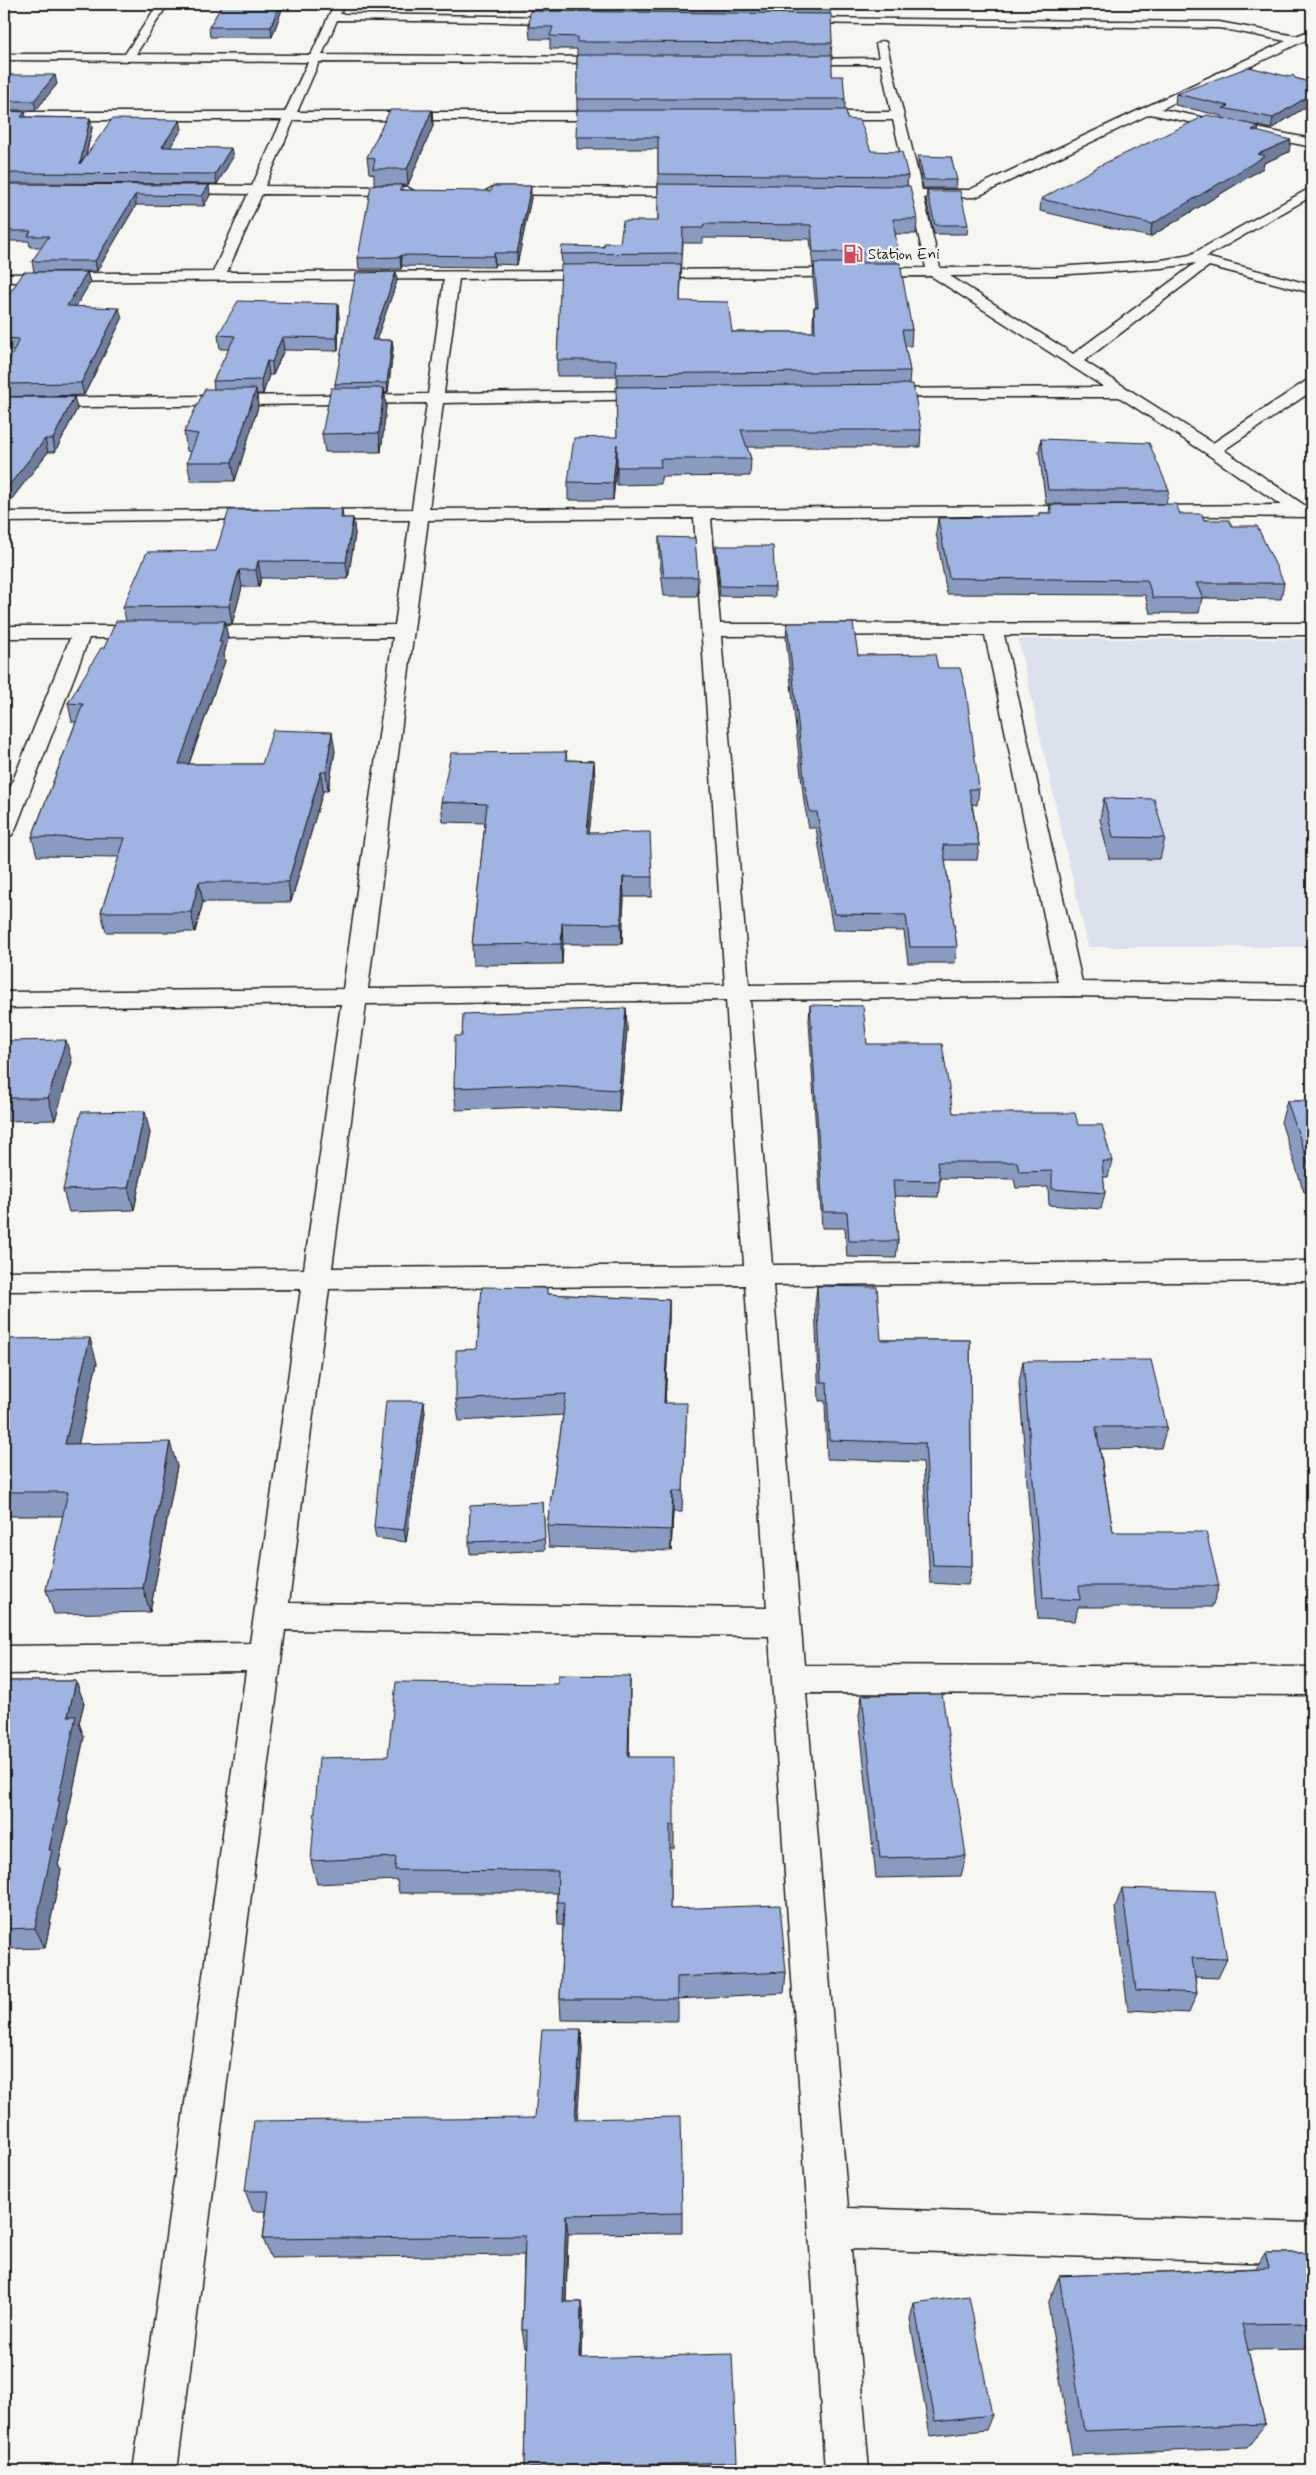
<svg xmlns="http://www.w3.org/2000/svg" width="1316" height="2475" font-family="Mynerve,sans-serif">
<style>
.built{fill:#dce2ed}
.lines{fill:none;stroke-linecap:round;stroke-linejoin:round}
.minor-casing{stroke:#1c1c1c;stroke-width:3}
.minor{fill:#f6f6f2;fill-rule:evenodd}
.wall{fill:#8a9bc2;stroke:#1c1c1c;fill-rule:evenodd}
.shaded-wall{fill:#707e9e;stroke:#1c1c1c}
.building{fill:#a0b4e2;stroke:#1c1c1c}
.labels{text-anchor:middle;stroke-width:5;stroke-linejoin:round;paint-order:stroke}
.far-poi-label{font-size:15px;fill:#1c1c1c;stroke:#f6f6f2;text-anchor:start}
</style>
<rect width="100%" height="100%" fill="#f6f6f2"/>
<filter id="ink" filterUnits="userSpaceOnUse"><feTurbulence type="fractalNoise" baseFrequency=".02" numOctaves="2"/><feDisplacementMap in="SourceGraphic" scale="10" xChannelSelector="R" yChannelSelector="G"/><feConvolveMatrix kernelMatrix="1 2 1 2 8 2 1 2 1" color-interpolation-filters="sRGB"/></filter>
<g filter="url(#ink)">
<!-- built -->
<path class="built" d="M 1018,639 L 1312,639 L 1312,947 L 1088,947 Z"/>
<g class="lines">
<defs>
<path id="minor" d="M 158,4 L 168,4 L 136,54 L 311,55 L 334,4 L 344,4 L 340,14 L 567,17 L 572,20 L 567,23 L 337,20 L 322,55 L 615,57 L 621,60 L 615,63 L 319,62 L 297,112 L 615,112 L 621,116 L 615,120 L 294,120 L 265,186 L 407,187 L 414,191 L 407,195 L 262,194 L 227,272 L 602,271 L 604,274 L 597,278 L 459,279 L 444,393 L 655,391 L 663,396 L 661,399 L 443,403 L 429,509 L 1086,506 L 1092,507 L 1095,511 L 1092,515 L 711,518 L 720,624 L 1312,623 L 1312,635 L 1004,635 L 1082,982 L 1312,985 L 1312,1000 L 1072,996 L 750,1000 L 772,1265 L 1312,1261 L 1312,1281 L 773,1285 L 804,1665 L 1312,1667 L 1312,1695 L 806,1693 L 848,2208 L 1312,2223 L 1312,2264 L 851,2249 L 869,2471 L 825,2471 L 769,1636 L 285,1630 L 177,2471 L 133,2471 L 246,1671 L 4,1674 L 4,1646 L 250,1643 L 301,1289 L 4,1291 L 4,1271 L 304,1269 L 341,1004 L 4,1008 L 4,992 L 343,989 L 393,637 L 188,638 L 181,636 L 178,632 L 181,628 L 188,626 L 395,625 L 410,520 L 306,520 L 300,519 L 297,515 L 300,511 L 306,510 L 412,509 L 427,403 L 4,408 L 4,398 L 428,394 L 444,279 L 4,282 L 4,274 L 213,272 L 248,194 L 173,193 L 166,189 L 173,185 L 252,186 L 282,120 L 4,120 L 4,112 L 285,112 L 308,62 L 4,60 L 4,54 L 125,54 ZM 694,518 L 725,985 L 368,989 L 428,520 ZM 985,635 L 1058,982 L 749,985 L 721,636 ZM 726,1000 L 744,1265 L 332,1268 L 366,1004 ZM 745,1285 L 767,1608 L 289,1603 L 329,1289 Z
M 795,18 L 1219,22 L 1296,36 L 1312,30 L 1312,37 L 1161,109 L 1312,139 L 1312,147 L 1150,114 L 976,197 L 924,198 L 940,268 L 1055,267 L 1162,260 L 1190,255 L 1312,187 L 1312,196 L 1206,257 L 1312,285 L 1312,293 L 1209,266 L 1084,361 L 1213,443 L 1306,381 L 1312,379 L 1312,391 L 1224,450 L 1310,509 L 1312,512 L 1310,517 L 1135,515 L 1132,511 L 1135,507 L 1141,506 L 1281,505 L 1207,454 L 1119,397 L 872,397 L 870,394 L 878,389 L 1104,387 L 931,276 L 645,278 L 638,274 L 645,270 L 926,268 L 910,198 L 875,198 L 868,194 L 875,190 L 909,190 L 893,120 L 810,120 L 804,116 L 810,112 L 891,112 L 881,64 L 795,64 L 791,63 L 791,59 L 879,58 L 876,44 L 882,41 L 886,42 L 922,190 L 969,190 L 1286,41 L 1219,28 L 791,23 L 790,21 ZM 1196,263 L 1073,354 L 950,276 L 1055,275 L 1162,268 Z
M 493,187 L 695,188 L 702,192 L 695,196 L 488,194 L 486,191 Z
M 263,510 L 269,511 L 272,515 L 269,519 L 4,522 L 4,512 Z
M 4,626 L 148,626 L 155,628 L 158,632 L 155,636 L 148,638 L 89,638 L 15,830 L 12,835 L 4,837 L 4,803 L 70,638 L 4,638 Z"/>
</defs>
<!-- minor casing -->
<use href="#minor" class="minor-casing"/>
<!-- minor -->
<use href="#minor" class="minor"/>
</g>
<!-- wall -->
<path class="wall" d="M 223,4 L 284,4 L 272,37 L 210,37 L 209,27 Z
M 477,4 L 831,4 L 830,14 L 832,43 L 831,55 L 832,76 L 845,99 L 845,110 L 847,119 L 871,151 L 908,176 L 907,186 L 917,219 L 916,234 L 895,234 L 898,252 L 897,263 L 912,330 L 911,346 L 905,346 L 910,371 L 909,384 L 921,430 L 920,447 L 747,447 L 751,459 L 750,476 L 661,477 L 661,484 L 617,485 L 617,464 L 613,500 L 568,500 L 568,482 L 617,437 L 617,376 L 557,376 L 557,360 L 562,265 L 561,254 L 620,243 L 658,221 L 658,149 L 577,149 L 577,49 L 550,49 L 550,39 L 530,39 L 529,27 L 531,8 L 477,6 ZM 703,238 L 810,239 L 813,267 L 814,267 L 813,279 L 816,307 L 814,307 L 813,323 L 813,332 L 732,332 L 680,301 L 683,243 L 703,243 Z
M 4,75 L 57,84 L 36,110 L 4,110 L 4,111 L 26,117 L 90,118 L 92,128 L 86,156 L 182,129 L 170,147 L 233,157 L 217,184 L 4,183 Z
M 1295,78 L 1312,83 L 1312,103 L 1271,129 L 1259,126 L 1258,132 L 1289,152 L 1264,163 L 1263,168 L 1150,237 L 1040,211 L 1041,199 L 1222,118 L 1222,116 L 1175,105 L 1176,94 Z
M 432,110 L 433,126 L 408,185 L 374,185 L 374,174 L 369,173 L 367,157 Z
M 918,156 L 957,180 L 956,188 L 923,188 L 918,164 Z
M 4,184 L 210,195 L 204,206 L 136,205 L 97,271 L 34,272 L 32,261 L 42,247 L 30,247 L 29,241 L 4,241 Z
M 402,185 L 403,190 L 531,198 L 517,265 L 495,264 L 494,267 L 402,266 L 401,269 L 359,269 L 358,258 Z
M 927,191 L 968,225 L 967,234 L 934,234 L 926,200 Z
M 87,272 L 90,283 L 76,306 L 122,319 L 84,395 L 4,397 L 4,372 L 14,351 L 4,350 L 4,301 Z
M 396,272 L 397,281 L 376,340 L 392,340 L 393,349 L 388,392 L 385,393 L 386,406 L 381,452 L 325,452 L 322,434 L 335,388 L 335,384 Z
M 339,317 L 338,351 L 284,350 L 273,375 L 269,375 L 263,394 L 257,394 L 258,407 L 235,481 L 191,481 L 187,462 L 191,452 L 187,451 L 184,432 L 214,389 L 213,381 L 229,349 L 220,349 L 218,335 Z
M 4,397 L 74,397 L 77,409 L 55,452 L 48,452 L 4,509 Z
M 1041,439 L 1169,490 L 1166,504 L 1046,504 L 1039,452 Z
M 1050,505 L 1180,514 L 1232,526 L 1284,583 L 1281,599 L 1202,598 L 1199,613 L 1150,613 L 1145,595 L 947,594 L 936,533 L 938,518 L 1039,516 L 1039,513 L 1049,513 Z
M 342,509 L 343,518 L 353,518 L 355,534 L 348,579 L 261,578 L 259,587 L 242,587 L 232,624 L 225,624 L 228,639 L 224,654 L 225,661 L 189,764 L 262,764 L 335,751 L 328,791 L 323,791 L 291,902 L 203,902 L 195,932 L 106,932 L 101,912 L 119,857 L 37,856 L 32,837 L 76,722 L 72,722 L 68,703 L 126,621 L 123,607 L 216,551 Z
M 659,537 L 698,577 L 697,596 L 664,596 L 659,556 Z
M 716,546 L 775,587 L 775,597 L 720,596 L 716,556 Z
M 787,623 L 858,655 L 938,668 L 979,789 L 977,805 L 972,804 L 979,845 L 977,860 L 945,860 L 957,947 L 955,963 L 908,963 L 904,931 L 833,930 L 816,828 L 809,828 L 804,802 L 786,638 Z
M 566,752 L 567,760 L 594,761 L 595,780 L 589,833 L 652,877 L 652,897 L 624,897 L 622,944 L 563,944 L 562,964 L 473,965 L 472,945 L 485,823 L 443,822 L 441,802 Z
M 1104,798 L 1165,838 L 1160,859 L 1109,859 L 1100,819 Z
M 810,1005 L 867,1044 L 953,1113 L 1078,1125 L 1112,1161 L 1108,1177 L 1103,1177 L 1105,1193 L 1101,1209 L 1049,1205 L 1048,1187 L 1016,1188 L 1014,1179 L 940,1178 L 940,1181 L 938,1197 L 894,1196 L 898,1241 L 896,1258 L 847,1257 L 845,1228 L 822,1228 L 809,1021 Z
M 626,1008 L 627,1030 L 619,1112 L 533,1107 L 456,1110 L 454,1088 L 462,1036 Z
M 4,1041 L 72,1062 L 55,1120 L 4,1121 Z
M 1287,1101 L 1312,1101 L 1312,1192 L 1304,1192 L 1281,1122 Z
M 150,1133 L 134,1210 L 69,1212 L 63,1190 Z
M 817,1286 L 881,1340 L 970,1340 L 972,1566 L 968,1585 L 930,1583 L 923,1462 L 827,1459 L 825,1401 L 819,1401 L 815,1304 Z
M 547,1294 L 669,1300 L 669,1321 L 665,1403 L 686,1424 L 682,1512 L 673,1512 L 671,1551 L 549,1547 L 547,1526 L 563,1415 L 459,1421 L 456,1400 L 477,1349 Z
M 4,1339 L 97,1363 L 78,1444 L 177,1466 L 150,1612 L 54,1614 L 46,1590 L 63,1516 L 4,1516 Z
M 1023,1361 L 1167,1427 L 1161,1448 L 1100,1449 L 1113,1532 L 1219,1586 L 1212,1607 L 1078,1607 L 1075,1621 L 1038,1619 L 1019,1382 Z
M 425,1412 L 406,1542 L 376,1538 L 374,1527 Z
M 543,1502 L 545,1550 L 470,1554 L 469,1542 Z
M 4,1681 L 76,1681 L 84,1703 L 79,1723 L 84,1737 L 67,1819 L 68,1822 L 58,1865 L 61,1870 L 45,1948 L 4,1949 Z
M 862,1695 L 966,1856 L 961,1876 L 876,1878 L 859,1716 Z
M 630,1699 L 629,1757 L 674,1825 L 674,1848 L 670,1848 L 670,1909 L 786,1972 L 784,1993 L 677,1999 L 677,2021 L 561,2020 L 560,1999 L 563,1925 L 558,1925 L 557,1902 L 557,1893 L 399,1893 L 397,1880 L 317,1884 L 311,1861 L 388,1756 Z
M 1122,1888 L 1227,1959 L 1218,1978 L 1195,1977 L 1197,1993 L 1189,2013 L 1128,2010 L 1115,1908 Z
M 581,2029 L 582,2051 L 577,2119 L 682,2213 L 682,2233 L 568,2234 L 566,2302 L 581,2302 L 583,2320 L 582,2358 L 737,2462 L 736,2471 L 525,2471 L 524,2468 L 527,2348 L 525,2348 L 522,2330 L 524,2255 L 271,2258 L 263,2239 L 266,2211 L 253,2211 L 245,2191 L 535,2118 Z
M 1265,2253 L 1312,2253 L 1312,2349 L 1248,2350 L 1265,2424 L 1247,2448 L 1072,2455 L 1048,2304 L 1059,2276 L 1256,2268 Z
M 914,2303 L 992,2415 L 986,2430 L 930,2436 L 910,2319 Z"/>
<!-- shaded-wall -->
<path class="shaded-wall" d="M 279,4 L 284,4 L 272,37 L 271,27 Z
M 55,75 L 57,84 L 36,110 L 34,101 Z
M 1312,94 L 1312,103 L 1271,129 L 1273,118 Z
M 432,110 L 433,126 L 408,185 L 407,169 Z
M 25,112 L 27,122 L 21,117 Z
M 90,118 L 92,128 L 82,173 L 80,164 Z
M 180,120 L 182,129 L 164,157 L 162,147 Z
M 1259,126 L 1256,138 L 1252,130 Z
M 1291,140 L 1289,152 L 1264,163 L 1263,168 L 1150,237 L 1152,224 L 1258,154 Z
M 231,148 L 233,157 L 217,184 L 215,174 Z
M 209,185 L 210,195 L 204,206 L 202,196 Z
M 531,186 L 531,198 L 517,265 L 517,253 Z
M 135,195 L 136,205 L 97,271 L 95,261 Z
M 494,253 L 495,264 L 494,267 Z
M 401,255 L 402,266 L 401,269 L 400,257 Z
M 87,272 L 90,283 L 69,318 L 67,306 Z
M 396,272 L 397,281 L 373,349 L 372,340 Z
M 338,304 L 339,317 L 338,351 L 337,338 Z
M 119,308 L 122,319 L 84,395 L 81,383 Z
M 282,337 L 284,350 L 273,375 L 272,362 Z
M 392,340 L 393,349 L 388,392 L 387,383 Z
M 267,361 L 269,375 L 263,394 L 261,380 Z
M 384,388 L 386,406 L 381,452 L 379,433 Z
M 256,389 L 258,407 L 235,481 L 232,462 Z
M 74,397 L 77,409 L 55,452 L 53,439 Z
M 45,439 L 48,452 L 4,509 L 4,492 Z
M 617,444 L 617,461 L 613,500 L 613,483 Z
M 353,518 L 355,534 L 348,579 L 346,562 Z
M 258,561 L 261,578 L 259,587 L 256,570 Z
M 239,570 L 242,587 L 232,624 L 229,606 Z
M 225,621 L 228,639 L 224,654 L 225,661 L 182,783 L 179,764 L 219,642 Z
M 332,732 L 335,751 L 328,791 L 326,772 Z
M 594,761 L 595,780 L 587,853 L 587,833 Z
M 321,772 L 323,791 L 291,902 L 288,882 Z
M 623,877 L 624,897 L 622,944 L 621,924 Z
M 199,882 L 203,902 L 195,932 L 191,912 Z
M 562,923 L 563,944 L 562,964 L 561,944 Z
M 626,1008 L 627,1030 L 619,1112 L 619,1090 Z
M 66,1040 L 72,1062 L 55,1120 L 48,1098 Z
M 145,1111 L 150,1133 L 134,1210 L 128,1188 Z
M 669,1300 L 669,1321 L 664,1423 L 664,1403 Z
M 90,1338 L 97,1363 L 73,1468 L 65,1444 Z
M 424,1401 L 425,1412 L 406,1542 L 404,1530 Z
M 170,1442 L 177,1466 L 150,1612 L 143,1588 Z
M 673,1491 L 673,1512 L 671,1551 L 671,1530 Z
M 630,1676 L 630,1699 L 628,1781 L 628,1757 Z
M 76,1681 L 84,1703 L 79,1723 L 84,1737 L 67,1819 L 68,1822 L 58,1865 L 61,1870 L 45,1948 L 35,1928 L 58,1801 L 68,1716 Z
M 581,2029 L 582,2051 L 576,2139 L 575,2119 Z
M 566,2215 L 568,2234 L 565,2320 L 563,2302 Z
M 581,2302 L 583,2320 L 581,2375 L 580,2358 Z"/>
<!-- building -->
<path class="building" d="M 223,4 L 279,4 L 271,27 L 209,27 Z
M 540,4 L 831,4 L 831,6 Z
M 530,11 L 831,14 L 832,43 L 577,42 L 577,37 L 550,36 L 553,27 L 529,27 Z
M 577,55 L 832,55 L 832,76 L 843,76 L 845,99 L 577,99 Z
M 1249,67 L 1290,77 L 1293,75 L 1295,78 L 1312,83 L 1312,94 L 1273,118 L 1223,108 L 1229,106 L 1176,94 Z
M 4,75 L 55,75 L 34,101 L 4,101 Z
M 390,110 L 432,110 L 407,169 L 373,169 L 375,159 L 367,157 Z
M 577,110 L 846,110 L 847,119 L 860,120 L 871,151 L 902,152 L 908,176 L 658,174 L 658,137 L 576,137 Z
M 4,111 L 25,112 L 21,117 L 90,118 L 80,164 L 112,119 L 180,120 L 162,147 L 231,148 L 215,174 L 4,173 Z
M 1207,115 L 1259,126 L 1252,130 L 1291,140 L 1258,154 L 1265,156 L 1152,224 L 1041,199 L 1101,165 Z
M 918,156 L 951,157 L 957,180 L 924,180 Z
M 4,184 L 209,185 L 202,196 L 135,195 L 95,261 L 32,261 L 49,236 L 28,236 L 31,231 L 4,231 Z
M 658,184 L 910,186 L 917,219 L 893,219 L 898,252 L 813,252 L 811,225 L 704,224 L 703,228 L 683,228 L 682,253 L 561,254 L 562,246 L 604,247 L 604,243 L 620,243 L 623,221 L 658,221 Z
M 371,185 L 402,185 L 400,190 L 491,191 L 493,186 L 531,186 L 517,253 L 494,253 L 494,256 L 401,255 L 400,257 L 358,258 Z
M 927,191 L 960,191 L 968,225 L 935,225 Z
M 814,263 L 900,263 L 912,330 L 902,330 L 910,371 L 616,374 L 616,360 L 557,360 L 561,265 L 681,264 L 680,301 L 728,302 L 732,332 L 815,332 L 814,307 L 818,307 Z
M 24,272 L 87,272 L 67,306 L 119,308 L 81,383 L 4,384 L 4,372 L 19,339 L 4,338 L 4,301 Z
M 396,272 L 372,340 L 392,340 L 387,383 L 335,384 L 356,273 Z
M 238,301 L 338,304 L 337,338 L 282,337 L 272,362 L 267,361 L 261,380 L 213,381 L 235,336 L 218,335 Z
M 913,384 L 921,430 L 741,430 L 751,459 L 660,459 L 661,467 L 617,467 L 617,444 L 613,483 L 568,482 L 574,438 L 617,437 L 616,387 Z
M 331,388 L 384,388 L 379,433 L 322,434 Z
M 205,389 L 256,389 L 232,462 L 187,462 L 198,434 L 184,432 Z
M 4,397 L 74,397 L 53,439 L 45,439 L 4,492 Z
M 1041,439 L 1149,443 L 1169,490 L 1048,490 Z
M 1176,504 L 1180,514 L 1202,514 L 1204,520 L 1229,520 L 1232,526 L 1257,526 L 1284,583 L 1196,583 L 1203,598 L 1153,598 L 1147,580 L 949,578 L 938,518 L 1039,516 L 1039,513 L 1052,513 L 1050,505 Z
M 342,509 L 341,518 L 353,518 L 346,562 L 258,561 L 256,570 L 239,570 L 229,606 L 123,607 L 147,552 L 216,551 L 229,510 Z
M 659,537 L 695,538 L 698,577 L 664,577 Z
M 716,546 L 773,546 L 775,587 L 720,586 Z
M 116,621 L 225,621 L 219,642 L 222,642 L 179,764 L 262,764 L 273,730 L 332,732 L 326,772 L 321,772 L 288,882 L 199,882 L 191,912 L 101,912 L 125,838 L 32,837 L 83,704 L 68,703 L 101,648 L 104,648 Z
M 787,623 L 853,623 L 858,655 L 935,654 L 938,668 L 960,668 L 966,690 L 979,789 L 969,789 L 979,845 L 943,845 L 957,947 L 910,947 L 906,915 L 834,914 L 817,812 L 810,812 L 805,787 Z
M 566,752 L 566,760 L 594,761 L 587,833 L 650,832 L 652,877 L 623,877 L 621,924 L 562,923 L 561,944 L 472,945 L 487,804 L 441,802 L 451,753 Z
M 1104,798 L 1154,799 L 1165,838 L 1113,837 Z
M 810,1005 L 863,1006 L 867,1044 L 942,1044 L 953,1113 L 1075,1113 L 1078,1125 L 1102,1125 L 1112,1161 L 1102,1161 L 1105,1193 L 1052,1189 L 1052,1171 L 1019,1172 L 1017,1162 L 937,1162 L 940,1181 L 893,1180 L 898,1241 L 849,1241 L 847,1212 L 823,1212 Z
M 626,1008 L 619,1090 L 532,1085 L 454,1088 L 455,1036 L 462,1036 L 463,1014 Z
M 66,1040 L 48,1098 L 4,1098 L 4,1041 Z
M 1287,1101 L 1312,1101 L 1312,1171 L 1311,1171 Z
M 145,1111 L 128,1188 L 63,1190 L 81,1112 Z
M 817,1286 L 877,1287 L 881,1340 L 970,1340 L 972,1566 L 933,1565 L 925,1443 L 829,1440 L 827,1382 L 821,1382 Z
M 482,1287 L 547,1288 L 547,1294 L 669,1300 L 664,1403 L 687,1403 L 683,1491 L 673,1491 L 671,1530 L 547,1526 L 566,1394 L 456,1400 L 456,1350 L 477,1349 Z
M 90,1338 L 65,1444 L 170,1442 L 143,1588 L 46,1590 L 68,1492 L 4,1492 L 4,1339 Z
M 1151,1360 L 1167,1427 L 1096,1427 L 1113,1532 L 1206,1532 L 1219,1586 L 1079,1586 L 1080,1600 L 1043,1598 L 1023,1361 Z
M 386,1401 L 424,1401 L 404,1530 L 374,1527 Z
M 543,1502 L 545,1539 L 469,1542 L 470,1506 Z
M 558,1675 L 630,1676 L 628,1757 L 674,1757 L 674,1825 L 670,1825 L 670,1909 L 780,1905 L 786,1972 L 677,1977 L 677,1999 L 560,1999 L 564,1902 L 557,1902 L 558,1871 L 395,1870 L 396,1857 L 311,1861 L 319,1758 L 388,1756 L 396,1682 L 558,1684 Z
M 4,1681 L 76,1681 L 68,1716 L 76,1716 L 58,1801 L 60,1801 L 49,1850 L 52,1850 L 35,1928 L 4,1929 Z
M 942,1694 L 966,1856 L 880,1858 L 862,1695 Z
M 1122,1888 L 1215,1891 L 1227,1959 L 1192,1958 L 1197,1993 L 1136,1990 Z
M 542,2029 L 581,2029 L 575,2119 L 680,2117 L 682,2213 L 566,2215 L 563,2302 L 581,2302 L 580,2358 L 732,2354 L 737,2462 L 524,2468 L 527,2330 L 522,2330 L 525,2236 L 263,2239 L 269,2191 L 245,2191 L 254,2121 L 535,2118 Z
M 1265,2253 L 1312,2253 L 1312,2323 L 1242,2324 L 1265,2424 L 1084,2431 L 1059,2276 L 1269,2268 Z
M 969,2296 L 992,2415 L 935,2421 L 914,2303 Z"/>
</g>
<!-- icons -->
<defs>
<symbol id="fuel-bare" viewBox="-9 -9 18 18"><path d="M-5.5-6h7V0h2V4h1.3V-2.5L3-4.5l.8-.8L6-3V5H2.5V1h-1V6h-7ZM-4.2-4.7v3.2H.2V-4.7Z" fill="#d1495b" stroke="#f6f6f2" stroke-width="2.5" paint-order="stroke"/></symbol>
</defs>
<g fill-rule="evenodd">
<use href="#fuel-bare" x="839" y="240" width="28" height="28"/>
</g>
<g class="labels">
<!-- far-poi labels -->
<g class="far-poi-label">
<text x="868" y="259">Station Eni</text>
</g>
</g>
<!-- margin -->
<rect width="1316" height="2475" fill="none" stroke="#f6f6f2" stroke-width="20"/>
<rect x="10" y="10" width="1296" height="2455" fill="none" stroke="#1c1c1c" stroke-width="2" filter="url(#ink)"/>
</svg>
